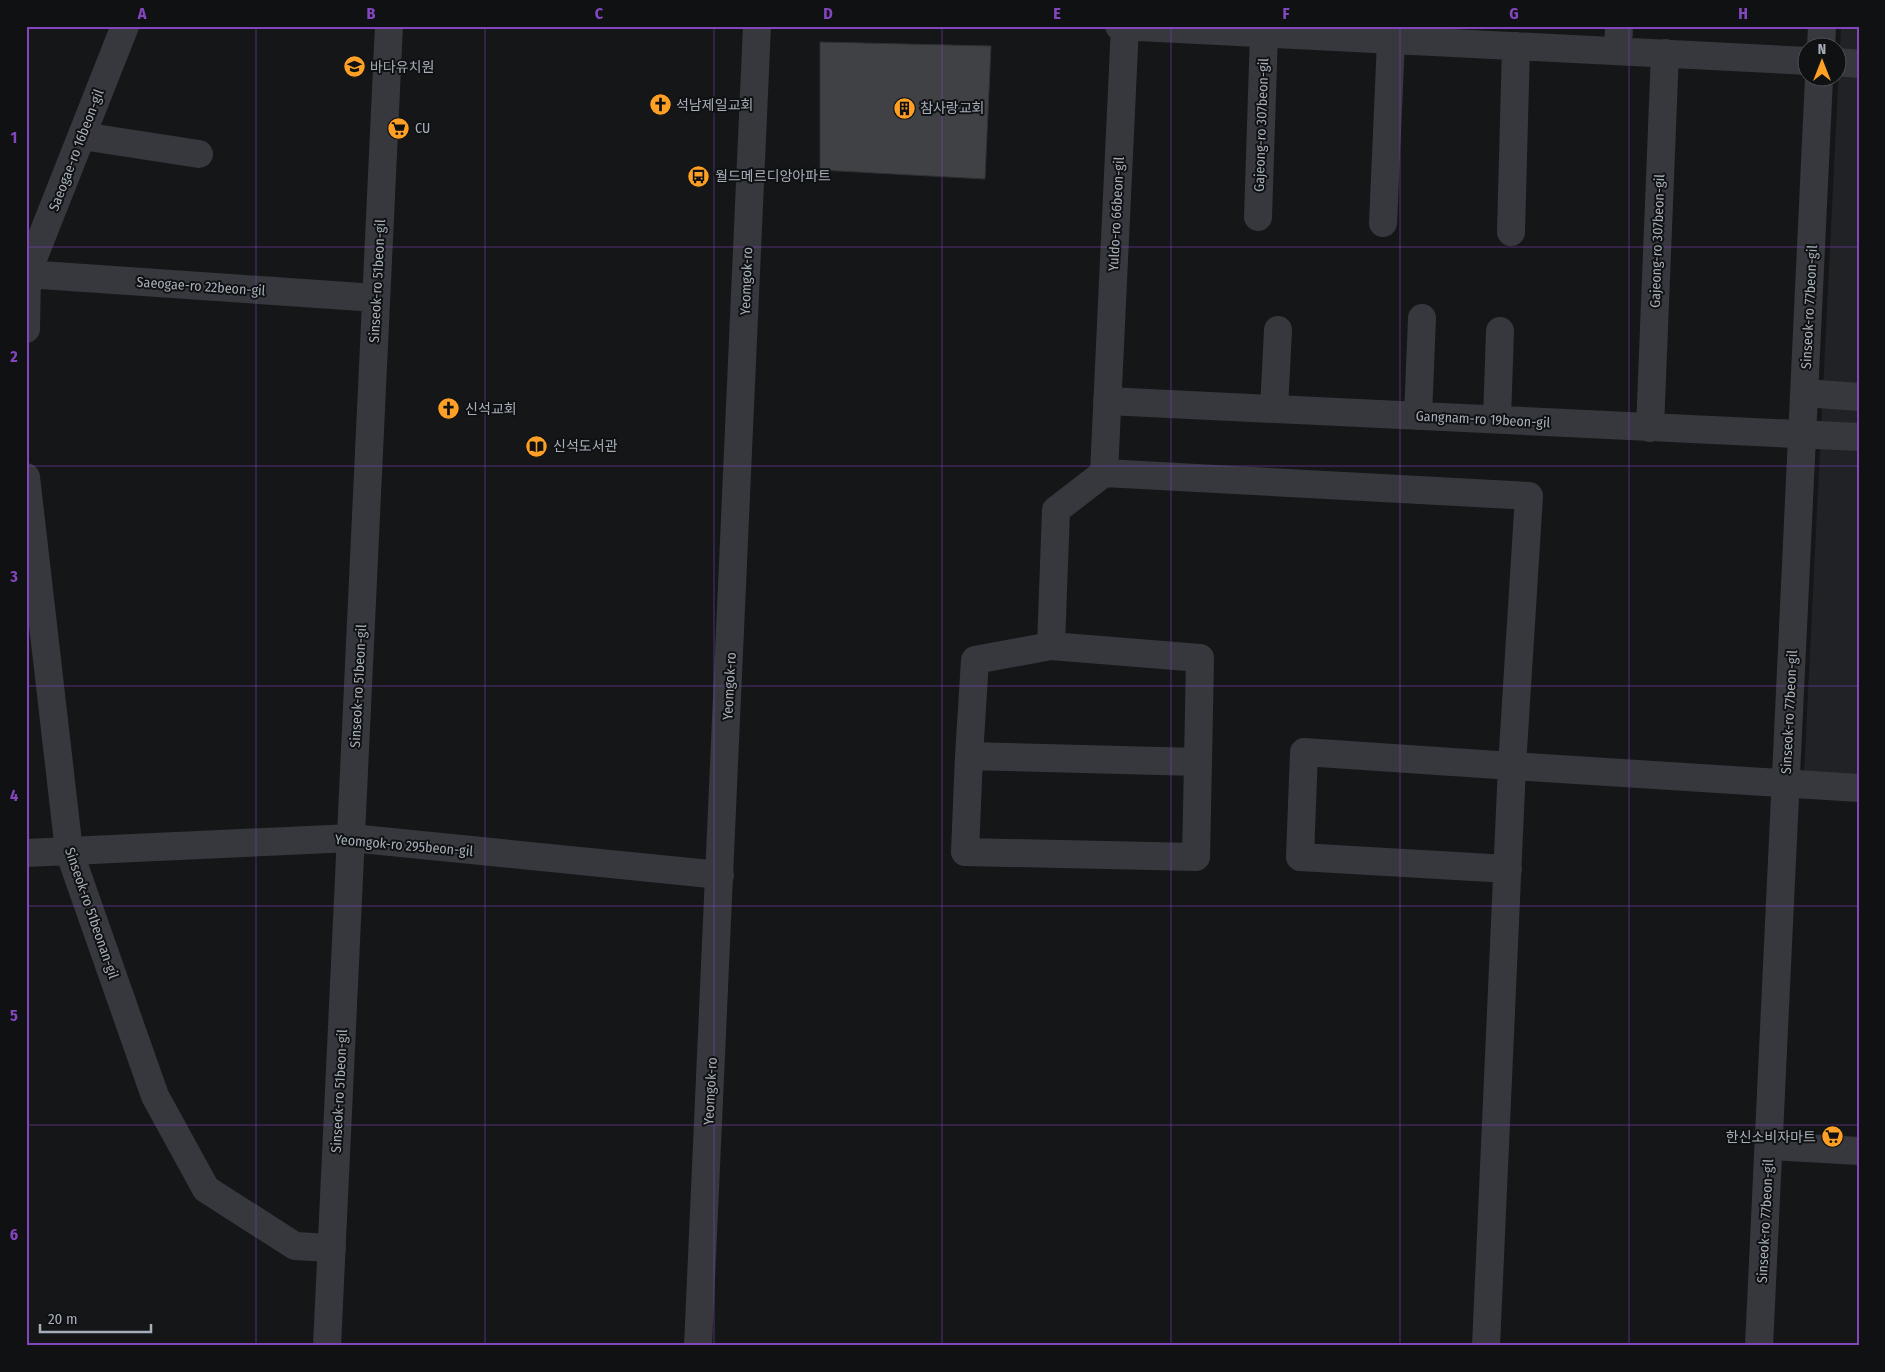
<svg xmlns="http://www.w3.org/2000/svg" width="1885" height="1372" font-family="'Fira Sans Condensed','Noto Sans KR',sans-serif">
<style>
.built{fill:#212225}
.building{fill:#3f4145;stroke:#2f3034}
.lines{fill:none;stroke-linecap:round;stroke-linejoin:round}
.minor{stroke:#36383d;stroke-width:28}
.grid{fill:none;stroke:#8446be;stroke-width:1;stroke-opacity:0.55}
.labels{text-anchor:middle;stroke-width:4;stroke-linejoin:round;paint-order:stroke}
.poi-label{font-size:14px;fill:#a6aeb9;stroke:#101113;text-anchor:start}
.street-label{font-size:14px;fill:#a6aeb9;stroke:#101113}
.neatline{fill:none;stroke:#8446be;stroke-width:2}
.grid-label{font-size:16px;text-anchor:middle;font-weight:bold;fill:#8446be}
</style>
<rect width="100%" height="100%" fill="#151618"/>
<!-- built -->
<path class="built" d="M 1841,26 L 1859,26 L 1859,776 L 1804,774 Z"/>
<!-- building -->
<path class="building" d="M 820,42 L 991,46 L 985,179 L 820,170 Z"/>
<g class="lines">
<!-- minor -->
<path class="minor" d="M 1119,26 L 1808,61
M 1125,26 L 1104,473 L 1529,496 L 1512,766 L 1304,752 L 1300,857 L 1508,869
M 1821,48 L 1822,26
M 1618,51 L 1619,26
M 1838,62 L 1859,64
M 82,136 L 199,154
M 1258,217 L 1264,33
M 1383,223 L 1391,41
M 1511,232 L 1516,46
M 26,274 L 376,298
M 26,329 L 27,274 L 125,26
M 1805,393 L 1859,397
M 1107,401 L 1859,437
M 1274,409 L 1278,330
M 1418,416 L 1422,318
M 1497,419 L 1500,331
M 1650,428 L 1665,53
M 26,477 L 69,851 L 155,1096 L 206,1189 L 295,1246 L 332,1248
M 1051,646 L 1200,658 L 1198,762 L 969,756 L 975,660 L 1051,646 L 1056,510 L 1104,473
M 969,756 L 965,852 L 1196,857 L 1198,762
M 26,853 L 351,838 L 720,875
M 1769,1146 L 1859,1151
M 327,1346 L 389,26
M 698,1346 L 757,26
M 1486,1346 L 1512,766 L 1859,788
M 1759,1346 L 1819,78"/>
</g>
<!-- grid -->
<path class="grid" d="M 256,26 L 256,1346M 485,26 L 485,1346M 714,26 L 714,1346M 942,26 L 942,1346M 1171,26 L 1171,1346M 1400,26 L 1400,1346M 1629,26 L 1629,1346M 26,247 L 1859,247M 26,466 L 1859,466M 26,686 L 1859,686M 26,906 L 1859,906M 26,1125 L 1859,1125"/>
<!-- icons -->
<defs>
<symbol id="school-disc" viewBox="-11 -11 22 22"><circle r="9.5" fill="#ffa026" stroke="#101113"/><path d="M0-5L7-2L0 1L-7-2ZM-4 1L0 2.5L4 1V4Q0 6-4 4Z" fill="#111"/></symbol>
<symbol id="church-disc" viewBox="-11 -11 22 22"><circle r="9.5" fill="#ffa026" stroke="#101113"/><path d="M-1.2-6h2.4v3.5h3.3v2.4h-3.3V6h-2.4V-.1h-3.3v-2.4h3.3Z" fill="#111"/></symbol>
<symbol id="building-disc" viewBox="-11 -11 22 22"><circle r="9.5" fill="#ffa026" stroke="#101113"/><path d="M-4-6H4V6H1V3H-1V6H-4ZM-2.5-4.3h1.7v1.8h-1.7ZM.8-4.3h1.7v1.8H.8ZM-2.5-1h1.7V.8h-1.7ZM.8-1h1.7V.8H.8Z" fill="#111"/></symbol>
<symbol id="supermarket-disc" viewBox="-11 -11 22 22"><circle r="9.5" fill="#ffa026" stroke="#101113"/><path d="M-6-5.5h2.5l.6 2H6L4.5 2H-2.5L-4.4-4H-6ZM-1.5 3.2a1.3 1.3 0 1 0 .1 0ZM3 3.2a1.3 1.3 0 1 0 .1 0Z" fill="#111"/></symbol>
<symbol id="bus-disc" viewBox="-11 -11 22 22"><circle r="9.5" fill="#ffa026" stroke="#101113"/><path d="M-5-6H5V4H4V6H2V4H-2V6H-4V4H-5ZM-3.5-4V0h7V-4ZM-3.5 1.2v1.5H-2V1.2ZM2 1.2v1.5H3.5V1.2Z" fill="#111"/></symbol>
<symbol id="library-disc" viewBox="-11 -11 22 22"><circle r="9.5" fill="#ffa026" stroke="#101113"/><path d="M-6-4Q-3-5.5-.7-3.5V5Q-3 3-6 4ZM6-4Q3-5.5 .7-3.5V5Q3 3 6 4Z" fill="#111"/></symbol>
</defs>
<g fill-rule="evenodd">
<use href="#school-disc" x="342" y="54" width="25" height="25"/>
<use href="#church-disc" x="648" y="92" width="25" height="25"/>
<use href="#building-disc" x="892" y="96" width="25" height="25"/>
<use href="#supermarket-disc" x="386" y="116" width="25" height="25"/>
<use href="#bus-disc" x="686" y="164" width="25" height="25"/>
<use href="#church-disc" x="436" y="396" width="25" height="25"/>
<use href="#library-disc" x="524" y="434" width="25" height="25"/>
<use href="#supermarket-disc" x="1820" y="1124" width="25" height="25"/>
</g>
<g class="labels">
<!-- poi labels -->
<g class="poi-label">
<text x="370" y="72">바다유치원</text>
<text x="676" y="110">석남제일교회</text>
<text x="920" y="113">참사랑교회</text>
<text x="415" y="133">CU</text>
<text x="715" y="181">월드메르디앙아파트</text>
<text x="465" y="414">신석교회</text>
<text x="553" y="451">신석도서관</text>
<text x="1816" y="1142" text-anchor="end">한신소비자마트</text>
</g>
<!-- street labels -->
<g class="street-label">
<text transform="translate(1261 125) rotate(-88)" y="5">Gajeong-ro 307beon-gil</text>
<text transform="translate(76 150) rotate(-69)" y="5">Saeogae-ro 16beon-gil</text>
<text transform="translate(1116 214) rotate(-87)" y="5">Yuldo-ro 66beon-gil</text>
<text transform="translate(1657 241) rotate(-88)" y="5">Gajeong-ro 307beon-gil</text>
<text transform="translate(377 281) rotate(-87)" y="5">Sinseok-ro 51beon-gil</text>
<text transform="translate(746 281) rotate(-88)" y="5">Yeomgok-ro</text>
<text transform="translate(201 286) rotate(4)" y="5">Saeogae-ro 22beon-gil</text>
<text transform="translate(1809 307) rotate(-87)" y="5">Sinseok-ro 77beon-gil</text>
<text transform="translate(1483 419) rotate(3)" y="5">Gangnam-ro 19beon-gil</text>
<text transform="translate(358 686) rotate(-87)" y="5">Sinseok-ro 51beon-gil</text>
<text transform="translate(729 686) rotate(-87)" y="5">Yeomgok-ro</text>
<text transform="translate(1789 712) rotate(-87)" y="5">Sinseok-ro 77beon-gil</text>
<text transform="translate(404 845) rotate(5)" y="5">Yeomgok-ro 295beon-gil</text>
<text transform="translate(92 913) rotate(71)" y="5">Sinseok-ro 51beonan-gil</text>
<text transform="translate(339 1091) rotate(-87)" y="5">Sinseok-ro 51beon-gil</text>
<text transform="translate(710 1091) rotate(-87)" y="5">Yeomgok-ro</text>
<text transform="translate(1765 1221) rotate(-87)" y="5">Sinseok-ro 77beon-gil</text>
</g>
</g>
<!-- border -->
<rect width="1885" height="1372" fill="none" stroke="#101113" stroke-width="55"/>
<!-- north arrow -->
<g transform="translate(1822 62)"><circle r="24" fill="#101113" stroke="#4c5055"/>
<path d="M0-4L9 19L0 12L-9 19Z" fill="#ffa026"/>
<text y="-8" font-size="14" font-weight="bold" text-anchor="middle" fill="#a6aeb9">N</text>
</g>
<!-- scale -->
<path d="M40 1324v8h111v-8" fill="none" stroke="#a6aeb9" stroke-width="2.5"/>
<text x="48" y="1324" font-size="15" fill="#a6aeb9" stroke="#101113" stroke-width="4" paint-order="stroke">20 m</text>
<rect x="28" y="28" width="1830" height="1316" class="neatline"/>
<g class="grid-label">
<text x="142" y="19">A</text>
<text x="371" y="19">B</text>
<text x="599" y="19">C</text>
<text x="828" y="19">D</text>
<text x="1057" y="19">E</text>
<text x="1286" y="19">F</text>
<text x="1514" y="19">G</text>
<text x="1743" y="19">H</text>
<text x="14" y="143">1</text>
<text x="14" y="362">2</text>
<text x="14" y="582">3</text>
<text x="14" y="801">4</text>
<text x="14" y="1021">5</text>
<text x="14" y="1240">6</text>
</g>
</svg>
